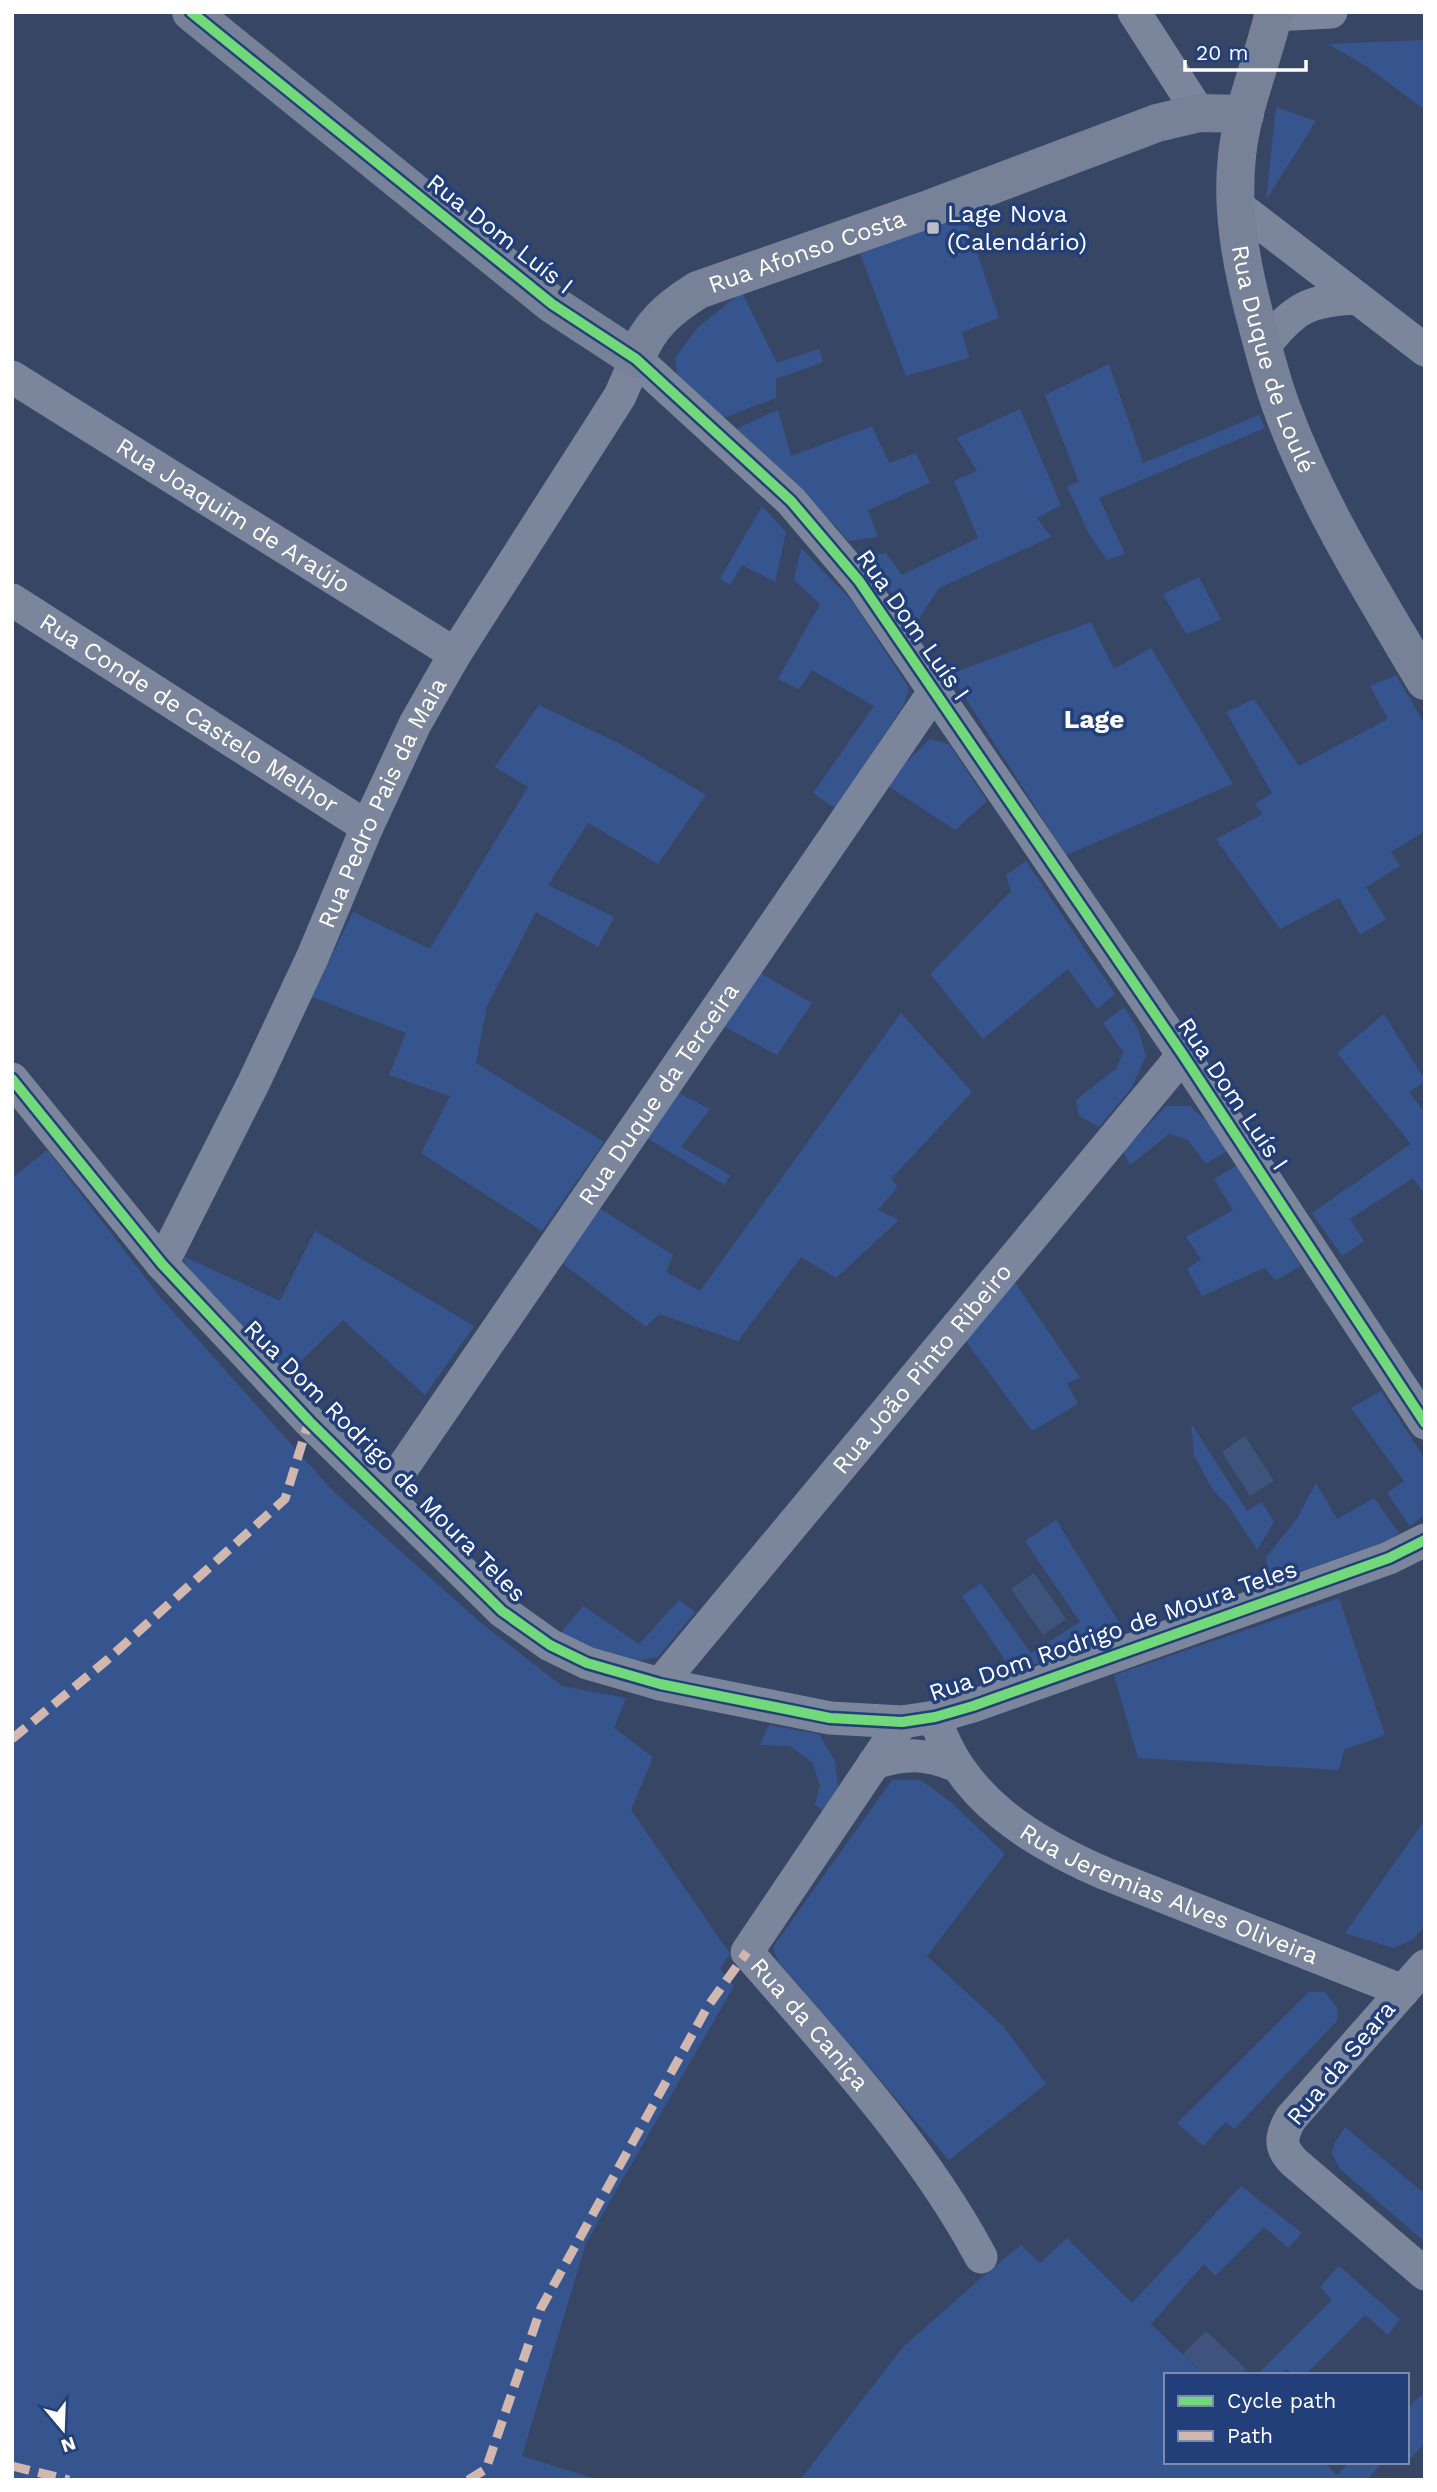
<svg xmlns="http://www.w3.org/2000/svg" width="1437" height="2492" font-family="'Work Sans',sans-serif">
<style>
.green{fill:#36558f}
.water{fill:#3e547d}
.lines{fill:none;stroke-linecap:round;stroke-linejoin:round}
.street{stroke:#7b869c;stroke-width:33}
.secondary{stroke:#778298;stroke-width:38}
.quiet{stroke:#d1b7ad;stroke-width:9;stroke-dasharray:18 9;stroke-linecap:butt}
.cycleway-casing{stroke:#233f79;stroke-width:15}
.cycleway{stroke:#71d979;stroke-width:10}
.poi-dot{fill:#b9bec9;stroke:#233f79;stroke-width:2.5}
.labels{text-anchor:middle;stroke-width:7;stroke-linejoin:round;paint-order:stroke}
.poi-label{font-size:24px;fill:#fff;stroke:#233f79;text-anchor:start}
.street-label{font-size:24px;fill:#fff;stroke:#233f79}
.neighbourhood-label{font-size:26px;font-weight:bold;fill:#fff;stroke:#233f79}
</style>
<rect width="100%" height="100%" fill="#374665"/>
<!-- green -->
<path class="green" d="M 1425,40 L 1425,110 L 1366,66 L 1328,44 Z
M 1276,107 L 1316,121 L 1266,200 Z
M 965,217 L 999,318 L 962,332 L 969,358 L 906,376 L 859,251 Z
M 742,292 L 777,363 L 819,349 L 823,362 L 776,379 L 776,398 L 720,419 L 678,379 L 675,358 L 698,327 Z
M 1109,364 L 1143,463 L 1259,415 L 1265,428 L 1099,498 L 1125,554 L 1107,560 L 1089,534 L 1067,486 L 1079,482 L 1045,395 Z
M 1020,409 L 1061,505 L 1037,518 L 1051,537 L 939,588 L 917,622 L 861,558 L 886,553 L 902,575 L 978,538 L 954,481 L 977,471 L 957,438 Z
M 778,410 L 791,456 L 872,426 L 889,463 L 916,453 L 930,483 L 868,510 L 878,537 L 848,541 L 832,522 L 733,430 Z
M 762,506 L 786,532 L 775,582 L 742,565 L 730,585 L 720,579 Z
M 801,548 L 852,601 L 909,688 L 904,705 L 835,808 L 813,793 L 874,706 L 812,670 L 799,689 L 778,679 L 820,604 L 794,580 Z
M 1199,577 L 1221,620 L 1186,634 L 1163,594 Z
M 1091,622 L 1114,669 L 1151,648 L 1233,784 L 1066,855 L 950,674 Z
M 1396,675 L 1425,725 L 1425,831 L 1391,852 L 1400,866 L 1366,887 L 1386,919 L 1360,935 L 1339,898 L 1280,929 L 1216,839 L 1263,814 L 1255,804 L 1272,793 L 1226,712 L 1254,699 L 1299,766 L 1388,719 L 1370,686 Z
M 539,705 L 622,745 L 706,795 L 658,864 L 588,823 L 548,885 L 614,917 L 598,947 L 536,912 L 487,1006 L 476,1063 L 604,1142 L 542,1231 L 421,1153 L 450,1096 L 389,1075 L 406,1033 L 312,997 L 353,912 L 430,949 L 528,787 L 495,767 Z
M 930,739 L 949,744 L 987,801 L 955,830 L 888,786 L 901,767 Z
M 1026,861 L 1115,994 L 1097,1009 L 1068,969 L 983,1039 L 930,974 L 1011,891 L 1006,875 Z
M 760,973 L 812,1003 L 777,1055 L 723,1026 Z
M 1124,1007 L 1138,1029 L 1146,1056 L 1132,1087 L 1099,1127 L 1079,1116 L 1076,1100 L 1117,1068 L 1123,1052 L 1103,1023 Z
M 901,1013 L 972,1092 L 891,1179 L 898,1187 L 878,1210 L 899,1220 L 836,1278 L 801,1257 L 738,1341 L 659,1314 L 646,1327 L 562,1263 L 599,1208 L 673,1255 L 666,1272 L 700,1291 Z
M 1384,1014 L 1425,1080 L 1425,1082 L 1409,1092 L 1425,1113 L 1425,1194 L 1413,1178 L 1350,1219 L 1364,1241 L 1342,1256 L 1312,1213 L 1411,1144 L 1337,1053 Z
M 678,1093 L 710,1109 L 681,1147 L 730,1175 L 725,1185 L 647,1138 Z
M 1166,1106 L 1190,1106 L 1209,1124 L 1227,1151 L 1206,1164 L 1188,1140 L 1169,1134 L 1130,1165 L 1123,1152 Z
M 47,1150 L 160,1297 L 332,1490 L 481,1623 L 562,1686 L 626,1698 L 614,1728 L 653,1757 L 631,1810 L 730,1954 L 720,1969 L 734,1986 L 586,2243 L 522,2456 L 599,2480 L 12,2480 L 12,1178 Z
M 1236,1166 L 1301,1266 L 1276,1280 L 1264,1268 L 1202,1296 L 1187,1269 L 1201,1259 L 1186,1237 L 1233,1210 L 1214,1179 Z
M 315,1231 L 474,1326 L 425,1395 L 343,1320 L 286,1376 L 187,1268 L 183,1256 L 280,1301 Z
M 1014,1281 L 1080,1378 L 1067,1383 L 1078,1404 L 1032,1431 L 965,1340 Z
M 1381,1391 L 1425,1459 L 1425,1514 L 1410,1526 L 1387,1493 L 1404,1481 L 1351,1408 Z
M 1191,1423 L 1247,1511 L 1262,1502 L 1274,1522 L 1257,1550 L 1230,1508 L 1212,1489 L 1194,1455 Z
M 1316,1483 L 1337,1519 L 1374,1498 L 1399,1533 L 1390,1540 L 1269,1582 L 1266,1557 L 1296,1520 Z
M 1056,1520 L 1125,1632 L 1013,1672 L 962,1596 L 981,1583 L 1031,1653 L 1080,1622 L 1025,1541 Z
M 1339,1598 L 1385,1735 L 1344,1750 L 1339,1770 L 1138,1758 L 1114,1675 Z
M 679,1600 L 695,1612 L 658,1657 L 631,1662 L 559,1635 L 583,1606 L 639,1644 Z
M 769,1725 L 819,1734 L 835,1761 L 838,1787 L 823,1811 L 815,1804 L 820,1785 L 812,1762 L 790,1746 L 760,1745 Z
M 892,1780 L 921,1780 L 952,1803 L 1005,1854 L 927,1956 L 1004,2027 L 1046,2084 L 949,2160 L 778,1961 L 773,1947 Z
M 1425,1820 L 1425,1926 L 1412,1940 L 1393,1948 L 1345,1933 Z
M 1309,1992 L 1325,1992 L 1338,2009 L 1337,2021 L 1234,2129 L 1225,2122 L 1203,2146 L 1177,2123 Z
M 1345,2127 L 1425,2194 L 1425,2242 L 1340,2169 L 1332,2153 L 1334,2144 Z
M 1241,2186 L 1302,2233 L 1288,2248 L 1264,2227 L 1215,2276 L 1204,2264 L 1151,2324 L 1204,2375 L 1166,2375 L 1166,2462 L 1324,2462 L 1337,2475 L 1350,2462 L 1383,2462 L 1367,2480 L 800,2480 L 903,2347 L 988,2272 L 1021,2245 L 1040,2263 L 1067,2238 L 1132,2303 Z
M 1339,2266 L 1400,2319 L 1388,2335 L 1365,2315 L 1305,2375 L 1293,2375 L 1286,2369 L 1281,2375 L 1257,2375 L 1332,2300 L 1320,2287 Z
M 1425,2392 L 1425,2443 L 1407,2462 L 1407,2408 Z"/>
<!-- water -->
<path class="water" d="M 1245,1436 L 1274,1481 L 1250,1496 L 1222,1452 Z
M 1034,1573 L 1066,1619 L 1043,1635 L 1011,1589 Z
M 1206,2331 L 1246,2369 L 1240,2375 L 1204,2375 L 1183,2354 Z"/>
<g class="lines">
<!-- street -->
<g class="street">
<path d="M 1134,12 L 1199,113"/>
<path d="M 1274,15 L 1331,12"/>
<path d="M 1235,204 L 1425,350"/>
<path d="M 1263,348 C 1293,309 1307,300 1357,298"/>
<path id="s1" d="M 12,377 L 455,654"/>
<path id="s2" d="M 12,600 L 367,827"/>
<path d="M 12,1079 L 162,1264 L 309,1421 L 502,1611 L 550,1645 L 587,1663 L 660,1684 L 830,1718 L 902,1722 L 935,1717 L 973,1706 L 1389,1558 L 1425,1540"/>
<path id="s3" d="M 162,1264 L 254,1082 L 313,956 L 367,827 L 415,724 L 455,654 L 620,396 L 636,359 L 791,501 L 859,581 L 1183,1055 L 1425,1423"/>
<path id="s4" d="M 384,1495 L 934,692"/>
<path id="s5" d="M 660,1684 L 1183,1055"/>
<path id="s6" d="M 935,1717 C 959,1798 1032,1842 1106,1874 L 1403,1991"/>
<path id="s7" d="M 902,1722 L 747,1952 C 831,2049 920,2143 981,2257"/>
<path d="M 874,1763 C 907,1753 925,1753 957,1766"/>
<path d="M 1425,1966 L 1291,2118 C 1280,2137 1279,2148 1295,2163 L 1425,2274"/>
</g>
<!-- secondary -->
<g class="secondary">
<path id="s8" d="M 191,12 L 552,304 L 636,359 C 648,326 669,308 698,290 L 926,210 L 1157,123 L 1199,113 L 1245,114"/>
<path id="s9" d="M 1274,12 C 1263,60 1242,106 1237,156 C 1231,209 1241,262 1254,313 C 1263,347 1271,381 1284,414 C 1319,508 1374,595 1425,681"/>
</g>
<!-- quiet -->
<path class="quiet" d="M 12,1739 L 107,1660 L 285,1499 L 309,1421
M 12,2466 L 69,2480
M 468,2480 L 486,2469 L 541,2308 L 708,2006 L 747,1952"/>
<defs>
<path id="cycleway" d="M 191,12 L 552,304 L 636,359 L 791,501 L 859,581 L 1183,1055 L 1425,1423
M 12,1079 L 162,1264 L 309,1421 L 502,1611 L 550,1645 L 587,1663 L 660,1684 L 830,1718 L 902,1722 L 935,1717 L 973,1706 L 1389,1558 L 1425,1540"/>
</defs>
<!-- cycleway casing -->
<use href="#cycleway" class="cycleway-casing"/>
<!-- cycleway -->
<use href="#cycleway" class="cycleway"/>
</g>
<!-- markers -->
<rect class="poi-dot" x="926" y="221" width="14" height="14" rx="3.5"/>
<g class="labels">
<!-- poi labels -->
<g class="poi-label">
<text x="947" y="222">Lage Nova<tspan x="947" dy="28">(Calendário)</tspan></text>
</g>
<!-- street labels -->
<g class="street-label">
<text transform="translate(500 234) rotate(38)" y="8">Rua Dom Luís I</text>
<text dy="8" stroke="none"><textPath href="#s8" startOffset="775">Rua Afonso Costa</textPath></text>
<text dy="8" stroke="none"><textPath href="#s9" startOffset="357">Rua Duque de Loulé</textPath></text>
<text dy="8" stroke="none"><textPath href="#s1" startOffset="261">Rua Joaquim de Araújo</textPath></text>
<text transform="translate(913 625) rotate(55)" y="8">Rua Dom Luís I</text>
<text dy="8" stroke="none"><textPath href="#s2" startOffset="210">Rua Conde de Castelo Melhor</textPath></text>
<text dy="8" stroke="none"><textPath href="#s3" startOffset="511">Rua Pedro Pais da Maia</textPath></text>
<text dy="8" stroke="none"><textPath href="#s4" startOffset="486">Rua Duque da Terceira</textPath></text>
<text transform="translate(1233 1094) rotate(56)" y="8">Rua Dom Luís I</text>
<text dy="8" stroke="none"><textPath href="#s5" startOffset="410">Rua João Pinto Ribeiro</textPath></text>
<text transform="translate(385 1461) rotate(45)" y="8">Rua Dom Rodrigo de Moura Teles</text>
<text transform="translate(1113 1631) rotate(-19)" y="8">Rua Dom Rodrigo de Moura Teles</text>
<text dy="8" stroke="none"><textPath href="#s6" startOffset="306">Rua Jeremias Alves Oliveira</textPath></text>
<text dy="8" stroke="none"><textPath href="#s7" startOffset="373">Rua da Caniça</textPath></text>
<text transform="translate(1341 2063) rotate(-50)" y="8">Rua da Seara</text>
</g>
<!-- neighbourhood labels -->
<g class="neighbourhood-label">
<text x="1094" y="728">Lage</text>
</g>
</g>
<!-- border -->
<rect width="1437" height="2492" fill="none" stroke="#ffffff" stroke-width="28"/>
<!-- legend -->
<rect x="1164" y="2373" width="245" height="91" fill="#233f79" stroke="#7b8caf" stroke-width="2"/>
<rect x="1178" y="2396" width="35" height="10" fill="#71d979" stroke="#7b8caf" stroke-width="2"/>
<text x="1227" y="2408" font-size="21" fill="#ffffff">Cycle path</text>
<rect x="1178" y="2431" width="35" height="10" fill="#d1b7ad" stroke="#7b8caf" stroke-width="2"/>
<text x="1227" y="2443" font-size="21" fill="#ffffff">Path</text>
<!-- north arrow -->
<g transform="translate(63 2429) rotate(161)" stroke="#233f79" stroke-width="5" paint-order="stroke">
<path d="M0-5L12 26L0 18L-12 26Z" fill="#ffffff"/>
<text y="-10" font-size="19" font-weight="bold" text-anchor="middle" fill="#ffffff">N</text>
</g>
<!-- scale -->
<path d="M1185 60v10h121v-10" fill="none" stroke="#ffffff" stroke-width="3.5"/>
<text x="1196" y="60" font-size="21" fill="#ffffff" stroke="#233f79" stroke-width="5" paint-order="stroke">20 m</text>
</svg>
